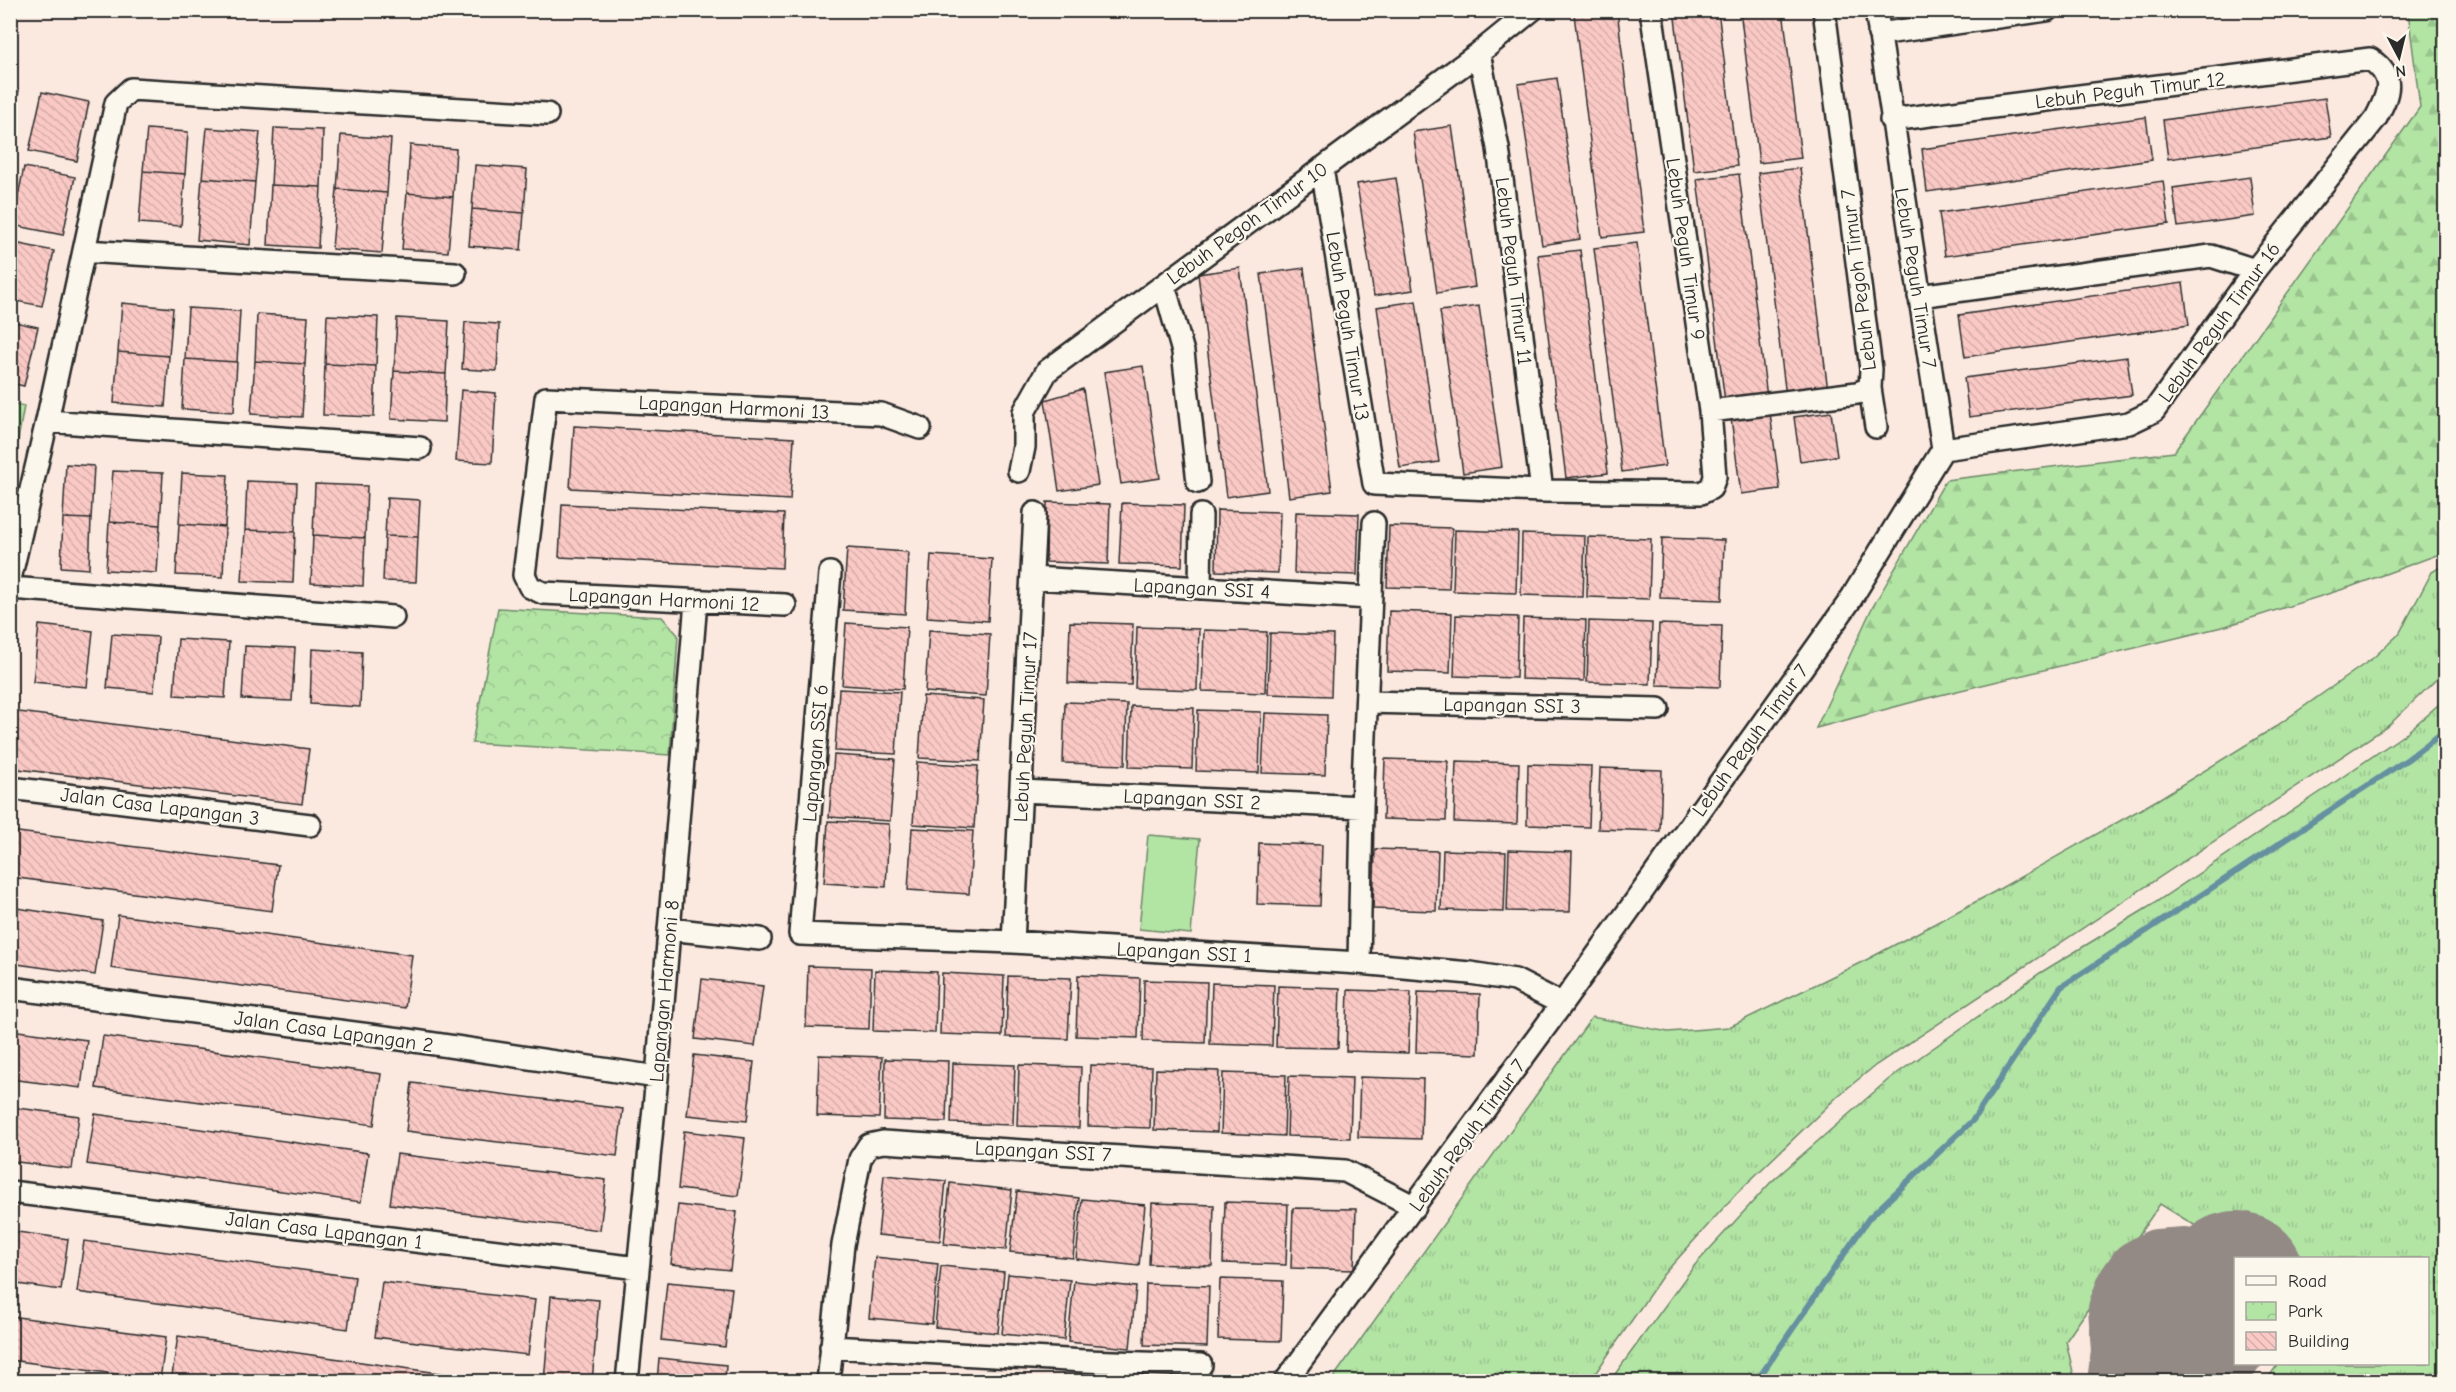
<svg xmlns="http://www.w3.org/2000/svg" width="2456" height="1392" font-family="'Comic Neue',sans-serif">
<style>
.grass{fill:url(#grass-tufts);stroke:#6e8868;stroke-width:1.5}
.forest{fill:url(#forest-firs);stroke:#6e8868;stroke-width:1.5}
.park{fill:url(#park-crowns);stroke:#6e8868;stroke-width:1.5}
.pitch{fill:#b2e4a4;stroke:#6e8868;stroke-width:1.5}
.lines{fill:none;stroke-linecap:round;stroke-linejoin:round}
.stream{stroke:#65909f;stroke-width:6}
.taxiway{stroke:#938a86;stroke-width:56}
.runway{stroke:#938a86;stroke-width:140}
.building{fill:url(#building-back-hatch);stroke:#2b2b2b;stroke-width:1.5}
.street-casing{stroke:#2b2b2b;stroke-width:26}
.street{stroke:#fbf7ec;stroke-width:21}
.labels{text-anchor:middle;stroke-width:4.5;stroke-linejoin:round;paint-order:stroke}
.street-label{font-size:20px;fill:#2b2b2b;stroke:#fbf7ec}
</style>
<defs>
<pattern id="grass-tufts" width="24" height="20" patternUnits="userSpaceOnUse" patternTransform="scale(1.5)"><rect width="24" height="20" fill="#b2e4a4"/><path d="M3 7l-1-3M5 7V3M7 7l1-3M15 17l-1-3M17 17v-4M19 17l1-3" fill="none" stroke="#99c48d"/></pattern>
<pattern id="forest-firs" width="22" height="20" patternUnits="userSpaceOnUse" patternTransform="scale(1.5)"><rect width="22" height="20" fill="#b2e4a4"/><path d="M5 1l3.5 6h-7zM16 11l3.5 6h-7z" fill="#99c48d"/></pattern>
<pattern id="park-crowns" width="20" height="18" patternUnits="userSpaceOnUse" patternTransform="scale(1.5)"><rect width="20" height="18" fill="#b2e4a4"/><path d="M2 6a3 3 0 1 1 6 0M12 15a3 3 0 1 1 6 0" fill="none" stroke="#99c48d"/></pattern>
<pattern id="building-back-hatch" width="6" height="6" patternUnits="userSpaceOnUse" patternTransform="scale(1.5)"><rect width="6" height="6" fill="#fac9c5"/><path d="M-1 5l2 2M0 0l6 6M5-1l2 2" fill="none" stroke="#d6ada9"/></pattern>
</defs>
<rect width="100%" height="100%" fill="#fbe9e0"/>
<filter id="ink" filterUnits="userSpaceOnUse"><feTurbulence type="fractalNoise" baseFrequency=".0167" numOctaves="2"/><feDisplacementMap in="SourceGraphic" scale="12" xChannelSelector="R" yChannelSelector="G"/><feConvolveMatrix kernelMatrix="1 2 1 2 8 2 1 2 1" color-interpolation-filters="sRGB"/></filter>
<g filter="url(#ink)">
<!-- grass -->
<path class="grass" d="M 2445,564 L 2445,671 L 2388,726 L 1876,1065 L 1839,1095 L 1736,1194 L 1663,1275 L 1590,1381 L 1331,1381 L 1592,1017 L 1668,1032 L 1729,1027 L 1868,959 L 1994,892 L 2157,800 L 2275,727 L 2373,658 L 2399,634 L 2432,572 Z
M 2445,699 L 2445,1381 L 2266,1381 L 2278,1364 L 2428,1364 L 2428,1258 L 2248,1258 L 2160,1204 L 2066,1341 L 2075,1381 L 1610,1381 L 1694,1266 L 1771,1182 L 1889,1079 L 2040,973 L 2147,908 L 2322,791 L 2405,734 Z"/>
<!-- forest -->
<path class="forest" d="M 2408,11 L 2445,11 L 2445,552 L 2350,587 L 2226,626 L 1928,698 L 1816,728 L 1871,610 L 1946,480 L 2174,452 L 2420,107 Z"/>
<!-- park -->
<path class="park" d="M 11,403 L 24,406 L 11,480 L 10,403 Z
M 498,608 L 662,617 L 678,635 L 670,755 L 472,743 Z"/>
<!-- pitch -->
<path class="pitch" d="M 1148,835 L 1200,839 L 1191,934 L 1139,929 Z"/>
<g class="lines">
<!-- stream -->
<path class="stream" d="M 1756,1382 L 1869,1218 L 1973,1120 L 2061,987 L 2408,759 L 2446,730"/>
<!-- taxiway -->
<path class="taxiway" d="M 2115,1382 L 2119,1351 L 2116,1309 L 2125,1285 L 2137,1268 L 2157,1257 L 2185,1255 L 2207,1260 L 2228,1275 L 2236,1291
M 2200,1382 L 2236,1346"/>
<!-- runway -->
<path class="runway" d="M 2163,1382 L 2236,1281"/>
</g>
<!-- building -->
<path class="building" d="M 1605,10 L 1617,10 L 1644,232 L 1602,237 L 1574,14 Z
M 1674,10 L 1718,10 L 1737,166 L 1694,171 Z
M 1740,10 L 1783,10 L 1801,158 L 1759,163 Z
M 1901,10 L 1977,10 L 1903,22 Z
M 1557,78 L 1580,239 L 1542,245 L 1518,84 Z
M 10,88 L 19,90 L 10,140 Z
M 42,92 L 89,102 L 77,161 L 29,151 Z
M 2325,98 L 2331,137 L 2168,159 L 2163,120 Z
M 2146,117 L 2152,160 L 1927,192 L 1922,149 Z
M 1452,126 L 1475,287 L 1437,293 L 1413,132 Z
M 207,128 L 260,132 L 255,182 L 202,178 Z
M 274,128 L 323,130 L 321,187 L 271,185 Z
M 147,129 L 188,132 L 185,174 L 143,171 Z
M 341,135 L 391,139 L 387,193 L 337,189 Z
M 410,145 L 456,149 L 453,197 L 407,193 Z
M 475,165 L 527,169 L 524,213 L 472,209 Z
M 24,167 L 75,177 L 63,235 L 12,225 Z
M 1800,168 L 1828,391 L 1786,396 L 1758,173 Z
M 143,171 L 185,174 L 181,226 L 139,223 Z
M 1739,174 L 1767,397 L 1725,402 L 1697,179 Z
M 2250,177 L 2255,216 L 2178,227 L 2173,188 Z
M 202,178 L 255,182 L 250,245 L 197,240 Z
M 1396,178 L 1413,290 L 1374,296 L 1357,184 Z
M 2163,181 L 2169,224 L 1945,256 L 1939,213 Z
M 271,185 L 321,187 L 318,248 L 268,245 Z
M 337,189 L 387,193 L 382,253 L 332,249 Z
M 407,193 L 453,197 L 448,252 L 402,249 Z
M 472,209 L 524,213 L 521,250 L 469,246 Z
M 10,242 L 54,251 L 42,306 L 10,300 Z
M 1637,243 L 1665,466 L 1622,472 L 1594,248 Z
M 1580,250 L 1608,473 L 1566,478 L 1538,255 Z
M 1240,268 L 1268,491 L 1226,497 L 1198,274 Z
M 1304,268 L 1332,491 L 1289,497 L 1261,274 Z
M 2183,283 L 2189,325 L 1965,357 L 1959,315 Z
M 1416,301 L 1439,462 L 1400,468 L 1377,307 Z
M 122,303 L 173,308 L 169,356 L 118,352 Z
M 1479,306 L 1502,467 L 1463,473 L 1440,311 Z
M 188,308 L 240,311 L 237,362 L 185,359 Z
M 257,314 L 308,317 L 305,364 L 255,361 Z
M 327,315 L 378,317 L 376,366 L 325,364 Z
M 397,318 L 449,321 L 446,374 L 394,371 Z
M 10,321 L 38,327 L 24,386 L 10,383 Z
M 465,322 L 499,324 L 497,371 L 462,369 Z
M 118,352 L 169,356 L 165,407 L 114,403 Z
M 2127,357 L 2132,395 L 1969,417 L 1964,378 Z
M 185,359 L 237,362 L 234,412 L 182,409 Z
M 255,361 L 305,364 L 302,417 L 251,414 Z
M 325,364 L 376,366 L 374,417 L 323,415 Z
M 1143,366 L 1160,478 L 1121,484 L 1104,372 Z
M 394,371 L 446,374 L 444,422 L 391,419 Z
M 1083,389 L 1098,485 L 1059,491 L 1045,400 Z
M 461,390 L 496,393 L 492,463 L 456,461 Z
M 1831,412 L 1837,456 L 1800,461 L 1794,417 Z
M 1770,413 L 1780,489 L 1741,494 L 1731,418 Z
M 574,426 L 794,438 L 790,500 L 570,488 Z
M 66,464 L 94,466 L 91,519 L 63,518 Z
M 113,471 L 163,473 L 160,525 L 109,522 Z
M 182,473 L 228,475 L 225,527 L 179,524 Z
M 247,481 L 297,483 L 295,532 L 245,530 Z
M 315,484 L 367,486 L 365,538 L 313,535 Z
M 387,498 L 420,500 L 418,537 L 385,536 Z
M 1047,502 L 1110,504 L 1108,564 L 1046,562 Z
M 1122,503 L 1184,505 L 1182,566 L 1119,564 Z
M 562,504 L 784,514 L 782,568 L 559,557 Z
M 1217,510 L 1280,512 L 1278,573 L 1216,571 Z
M 1296,512 L 1359,514 L 1357,575 L 1294,573 Z
M 63,518 L 91,519 L 89,569 L 61,567 Z
M 109,522 L 160,525 L 157,573 L 106,570 Z
M 179,524 L 225,527 L 223,577 L 176,575 Z
M 1389,526 L 1452,528 L 1449,589 L 1387,587 Z
M 245,530 L 295,532 L 293,583 L 242,581 Z
M 1455,530 L 1518,532 L 1516,593 L 1453,591 Z
M 1522,534 L 1585,536 L 1583,597 L 1521,595 Z
M 313,535 L 365,538 L 363,586 L 311,583 Z
M 385,536 L 418,537 L 416,582 L 383,581 Z
M 1588,537 L 1651,539 L 1649,599 L 1587,597 Z
M 1662,538 L 1724,540 L 1722,600 L 1660,598 Z
M 847,548 L 908,552 L 905,614 L 843,610 Z
M 931,555 L 992,559 L 988,621 L 927,617 Z
M 1389,611 L 1452,613 L 1450,673 L 1387,671 Z
M 1456,615 L 1518,617 L 1516,678 L 1454,676 Z
M 1523,618 L 1586,620 L 1584,681 L 1521,679 Z
M 1589,621 L 1652,623 L 1650,684 L 1587,682 Z
M 1070,622 L 1133,624 L 1131,685 L 1068,683 Z
M 846,623 L 907,627 L 903,689 L 842,685 Z
M 1659,624 L 1722,626 L 1720,687 L 1657,685 Z
M 39,625 L 93,631 L 87,687 L 33,682 Z
M 1137,627 L 1199,629 L 1197,690 L 1135,688 Z
M 929,630 L 990,634 L 986,696 L 925,692 Z
M 1204,630 L 1267,632 L 1265,693 L 1202,691 Z
M 1270,633 L 1333,635 L 1331,696 L 1268,694 Z
M 112,634 L 158,637 L 154,692 L 107,688 Z
M 178,639 L 229,642 L 225,698 L 174,695 Z
M 245,646 L 295,648 L 292,701 L 242,699 Z
M 312,649 L 362,652 L 360,707 L 310,704 Z
M 839,689 L 900,692 L 896,754 L 835,751 Z
M 923,696 L 984,700 L 980,761 L 919,758 Z
M 1065,702 L 1127,704 L 1125,765 L 1063,763 Z
M 1131,706 L 1194,708 L 1192,769 L 1129,767 Z
M 1198,710 L 1261,712 L 1259,773 L 1196,771 Z
M 11,711 L 309,749 L 302,804 L 10,768 Z
M 1265,713 L 1327,715 L 1325,775 L 1262,773 Z
M 834,755 L 895,759 L 890,821 L 829,817 Z
M 1385,759 L 1448,761 L 1446,821 L 1383,819 Z
M 1456,761 L 1519,763 L 1517,824 L 1454,822 Z
M 917,762 L 978,766 L 974,828 L 913,824 Z
M 1528,764 L 1591,766 L 1589,827 L 1527,825 Z
M 1600,768 L 1662,770 L 1660,831 L 1598,829 Z
M 828,821 L 889,824 L 886,887 L 824,883 Z
M 912,828 L 973,831 L 969,894 L 908,890 Z
M 10,831 L 278,865 L 272,911 L 10,877 Z
M 1259,843 L 1322,845 L 1320,906 L 1257,904 Z
M 1375,849 L 1438,851 L 1436,911 L 1373,909 Z
M 1443,850 L 1506,852 L 1504,912 L 1441,910 Z
M 1509,850 L 1572,852 L 1570,912 L 1507,911 Z
M 10,907 L 103,921 L 95,975 L 10,963 Z
M 118,915 L 412,955 L 405,1008 L 111,968 Z
M 808,966 L 871,968 L 869,1029 L 806,1027 Z
M 875,970 L 937,972 L 935,1033 L 873,1031 Z
M 942,973 L 1004,976 L 1002,1036 L 940,1034 Z
M 1078,975 L 1140,978 L 1138,1038 L 1076,1036 Z
M 1008,976 L 1071,978 L 1068,1039 L 1006,1037 Z
M 702,979 L 763,986 L 755,1046 L 695,1039 Z
M 1144,980 L 1207,982 L 1205,1043 L 1143,1041 Z
M 1212,983 L 1274,985 L 1272,1046 L 1210,1044 Z
M 1278,986 L 1340,988 L 1338,1048 L 1276,1047 Z
M 1348,990 L 1411,992 L 1408,1053 L 1346,1051 Z
M 1418,992 L 1480,994 L 1478,1054 L 1416,1052 Z
M 10,1030 L 87,1040 L 81,1088 L 10,1079 Z
M 103,1036 L 381,1074 L 374,1125 L 96,1088 Z
M 694,1055 L 754,1062 L 747,1121 L 687,1115 Z
M 819,1055 L 882,1057 L 879,1118 L 817,1116 Z
M 885,1059 L 948,1061 L 946,1122 L 884,1120 Z
M 953,1063 L 1015,1065 L 1013,1125 L 951,1123 Z
M 1019,1065 L 1081,1067 L 1079,1128 L 1017,1126 Z
M 1090,1065 L 1152,1067 L 1150,1128 L 1088,1126 Z
M 1156,1069 L 1219,1071 L 1217,1132 L 1154,1130 Z
M 1223,1073 L 1286,1075 L 1284,1136 L 1221,1133 Z
M 1289,1076 L 1352,1078 L 1350,1138 L 1287,1136 Z
M 1360,1077 L 1423,1079 L 1421,1139 L 1358,1137 Z
M 412,1083 L 623,1109 L 617,1156 L 406,1131 Z
M 10,1107 L 79,1116 L 72,1169 L 10,1161 Z
M 95,1114 L 368,1153 L 361,1202 L 87,1164 Z
M 684,1131 L 745,1138 L 738,1196 L 678,1189 Z
M 397,1154 L 606,1180 L 600,1230 L 390,1204 Z
M 884,1175 L 946,1181 L 940,1241 L 878,1235 Z
M 950,1183 L 1012,1190 L 1006,1250 L 944,1244 Z
M 1017,1191 L 1079,1198 L 1073,1258 L 1010,1252 Z
M 1082,1199 L 1145,1205 L 1139,1266 L 1076,1259 Z
M 1225,1202 L 1288,1204 L 1286,1265 L 1223,1263 Z
M 1152,1203 L 1214,1205 L 1212,1266 L 1149,1264 Z
M 678,1205 L 737,1212 L 730,1270 L 671,1264 Z
M 1293,1208 L 1356,1209 L 1354,1270 L 1291,1268 Z
M 10,1231 L 68,1239 L 61,1290 L 10,1283 Z
M 84,1241 L 355,1277 L 348,1329 L 77,1292 Z
M 875,1257 L 938,1264 L 932,1324 L 869,1318 Z
M 941,1266 L 1004,1272 L 998,1333 L 935,1327 Z
M 1008,1274 L 1070,1280 L 1064,1340 L 1002,1334 Z
M 1220,1279 L 1283,1281 L 1281,1341 L 1218,1339 Z
M 1074,1281 L 1136,1287 L 1130,1348 L 1068,1342 Z
M 382,1282 L 535,1300 L 528,1355 L 375,1337 Z
M 667,1282 L 732,1288 L 725,1347 L 661,1340 Z
M 1146,1284 L 1209,1286 L 1207,1347 L 1144,1345 Z
M 551,1296 L 599,1300 L 592,1382 L 544,1382 Z
M 10,1316 L 166,1337 L 160,1380 L 10,1360 Z
M 178,1336 L 452,1375 L 451,1382 L 171,1382 Z
M 659,1358 L 726,1365 L 725,1382 L 657,1382 Z"/>
<g class="lines">
<defs>
<path id="street" d="M 1879,34 L 2047,10
M 1479,53 L 1498,148 L 1542,491
M 1891,120 L 2370,59 C 2396,77 2389,93 2376,118 L 2255,270 L 2154,411 L 2129,423 L 1943,449
M 1322,168 L 1374,484 L 1542,491 L 1701,493 L 1711,488 L 1715,477 L 1710,411 L 1651,10
M 84,251 L 455,273
M 1164,285 L 1183,352 L 1198,482
M 1919,296 L 2211,256 L 2255,270
M 1870,388 L 1876,427
M 1710,411 L 1857,393 L 1870,388 L 1871,369 L 1824,10
M 47,421 L 420,448
M 1019,471 L 1024,447 L 1024,412 L 1047,371 L 1479,53 L 1532,10
M 830,573 L 800,934 L 1013,942 L 1359,963 L 1470,973 L 1515,980 L 1562,1004
M 1033,578 L 1370,598
M 10,579 L 47,421 L 116,103 L 131,89 L 547,114
M 10,588 L 393,617
M 1200,588 L 1201,515
M 785,605 L 543,593 L 530,587 L 524,575 L 546,398 L 881,414 L 920,428
M 1367,702 L 1658,709
M 10,788 L 310,825
M 1021,791 L 1362,807
M 669,929 L 760,939
M 1013,942 L 1035,513
M 1359,963 L 1362,807 L 1374,523
M 10,988 L 408,1040 L 657,1077
M 10,1192 L 638,1268
M 831,1347 L 1085,1361 L 1201,1365
M 627,1382 L 657,1077 L 696,601
M 828,1382 L 843,1245 L 860,1159 L 869,1145 L 883,1142 L 1345,1171 L 1415,1207
M 1285,1382 L 1562,1004 L 1849,602 L 1943,449 L 1876,10"/>
</defs>
<!-- street casing -->
<use href="#street" class="street-casing"/>
<!-- street -->
<use href="#street" class="street"/>
</g>
</g>
<g class="labels">
<!-- street labels -->
<g class="street-label">
<text transform="translate(2130 90) rotate(-7)" y="7">Lebuh Peguh Timur 12</text>
<text transform="translate(1247 223) rotate(-36)" y="7">Lebuh Pegoh Timur 10</text>
<text transform="translate(1686 249) rotate(82)" y="7">Lebuh Peguh Timur 9</text>
<text transform="translate(1514 271) rotate(83)" y="7">Lebuh Peguh Timur 11</text>
<text transform="translate(1916 278) rotate(81)" y="7">Lebuh Peguh Timur 7</text>
<text transform="translate(1858 280) rotate(-97)" y="7">Lebuh Pegoh Timur 7</text>
<text transform="translate(2219 322) rotate(-54)" y="7">Lebuh Peguh Timur 16</text>
<text transform="translate(1348 326) rotate(81)" y="7">Lebuh Peguh Timur 13</text>
<text transform="translate(734 407) rotate(3)" y="7">Lapangan Harmoni 13</text>
<text transform="translate(1202 588) rotate(3)" y="7">Lapangan SSI 4</text>
<text transform="translate(664 599) rotate(3)" y="7">Lapangan Harmoni 12</text>
<text transform="translate(1512 705) rotate(1)" y="7">Lapangan SSI 3</text>
<text transform="translate(1025 727) rotate(-87)" y="7">Lebuh Peguh Timur 17</text>
<text transform="translate(1750 740) rotate(-54)" y="7">Lebuh Peguh Timur 7</text>
<text transform="translate(815 753) rotate(-85)" y="7">Lapangan SSI 6</text>
<text transform="translate(1192 799) rotate(3)" y="7">Lapangan SSI 2</text>
<text transform="translate(160 806) rotate(7)" y="7">Jalan Casa Lapangan 3</text>
<text transform="translate(1184 952) rotate(3)" y="7">Lapangan SSI 1</text>
<text transform="translate(664 991) rotate(-85)" y="7">Lapangan Harmoni 8</text>
<text transform="translate(334 1031) rotate(8)" y="7">Jalan Casa Lapangan 2</text>
<text transform="translate(1467 1135) rotate(-54)" y="7">Lebuh Peguh Timur 7</text>
<text transform="translate(1043 1151) rotate(3)" y="7">Lapangan SSI 7</text>
<text transform="translate(324 1230) rotate(7)" y="7">Jalan Casa Lapangan 1</text>
</g>
</g>
<!-- margin -->
<rect width="2456" height="1392" fill="none" stroke="#fbf7ec" stroke-width="36"/>
<rect x="18" y="18" width="2420" height="1356" fill="none" stroke="#2b2b2b" stroke-width="2" filter="url(#ink)"/>
<!-- legend -->
<rect x="2234" y="1257" width="195" height="108" fill="#fbf7ec" stroke="#a8a59f" stroke-width="1.5"/>
<rect x="2246" y="1276" width="30" height="9" fill="#fbf7ec" stroke="#a8a59f" stroke-width="1.5"/>
<text x="2288" y="1287" font-size="18" fill="#2b2b2b">Road</text>
<rect x="2246" y="1302" width="30" height="18" fill="url(#park-crowns)" stroke="#a8a59f" stroke-width="1.5"/>
<text x="2288" y="1317" font-size="18" fill="#2b2b2b">Park</text>
<rect x="2246" y="1332" width="30" height="18" fill="url(#building-back-hatch)" stroke="#a8a59f" stroke-width="1.5"/>
<text x="2288" y="1347" font-size="18" fill="#2b2b2b">Building</text>
<!-- north arrow -->
<g transform="translate(2399 57) rotate(173)" stroke="#fbf7ec" stroke-width="4.5" paint-order="stroke">
<path d="M0-4.5L10 22L0 15L-10 22Z" fill="#2b2b2b"/>
<text y="-9" font-size="16" font-weight="bold" text-anchor="middle" fill="#2b2b2b">N</text>
</g>
</svg>
